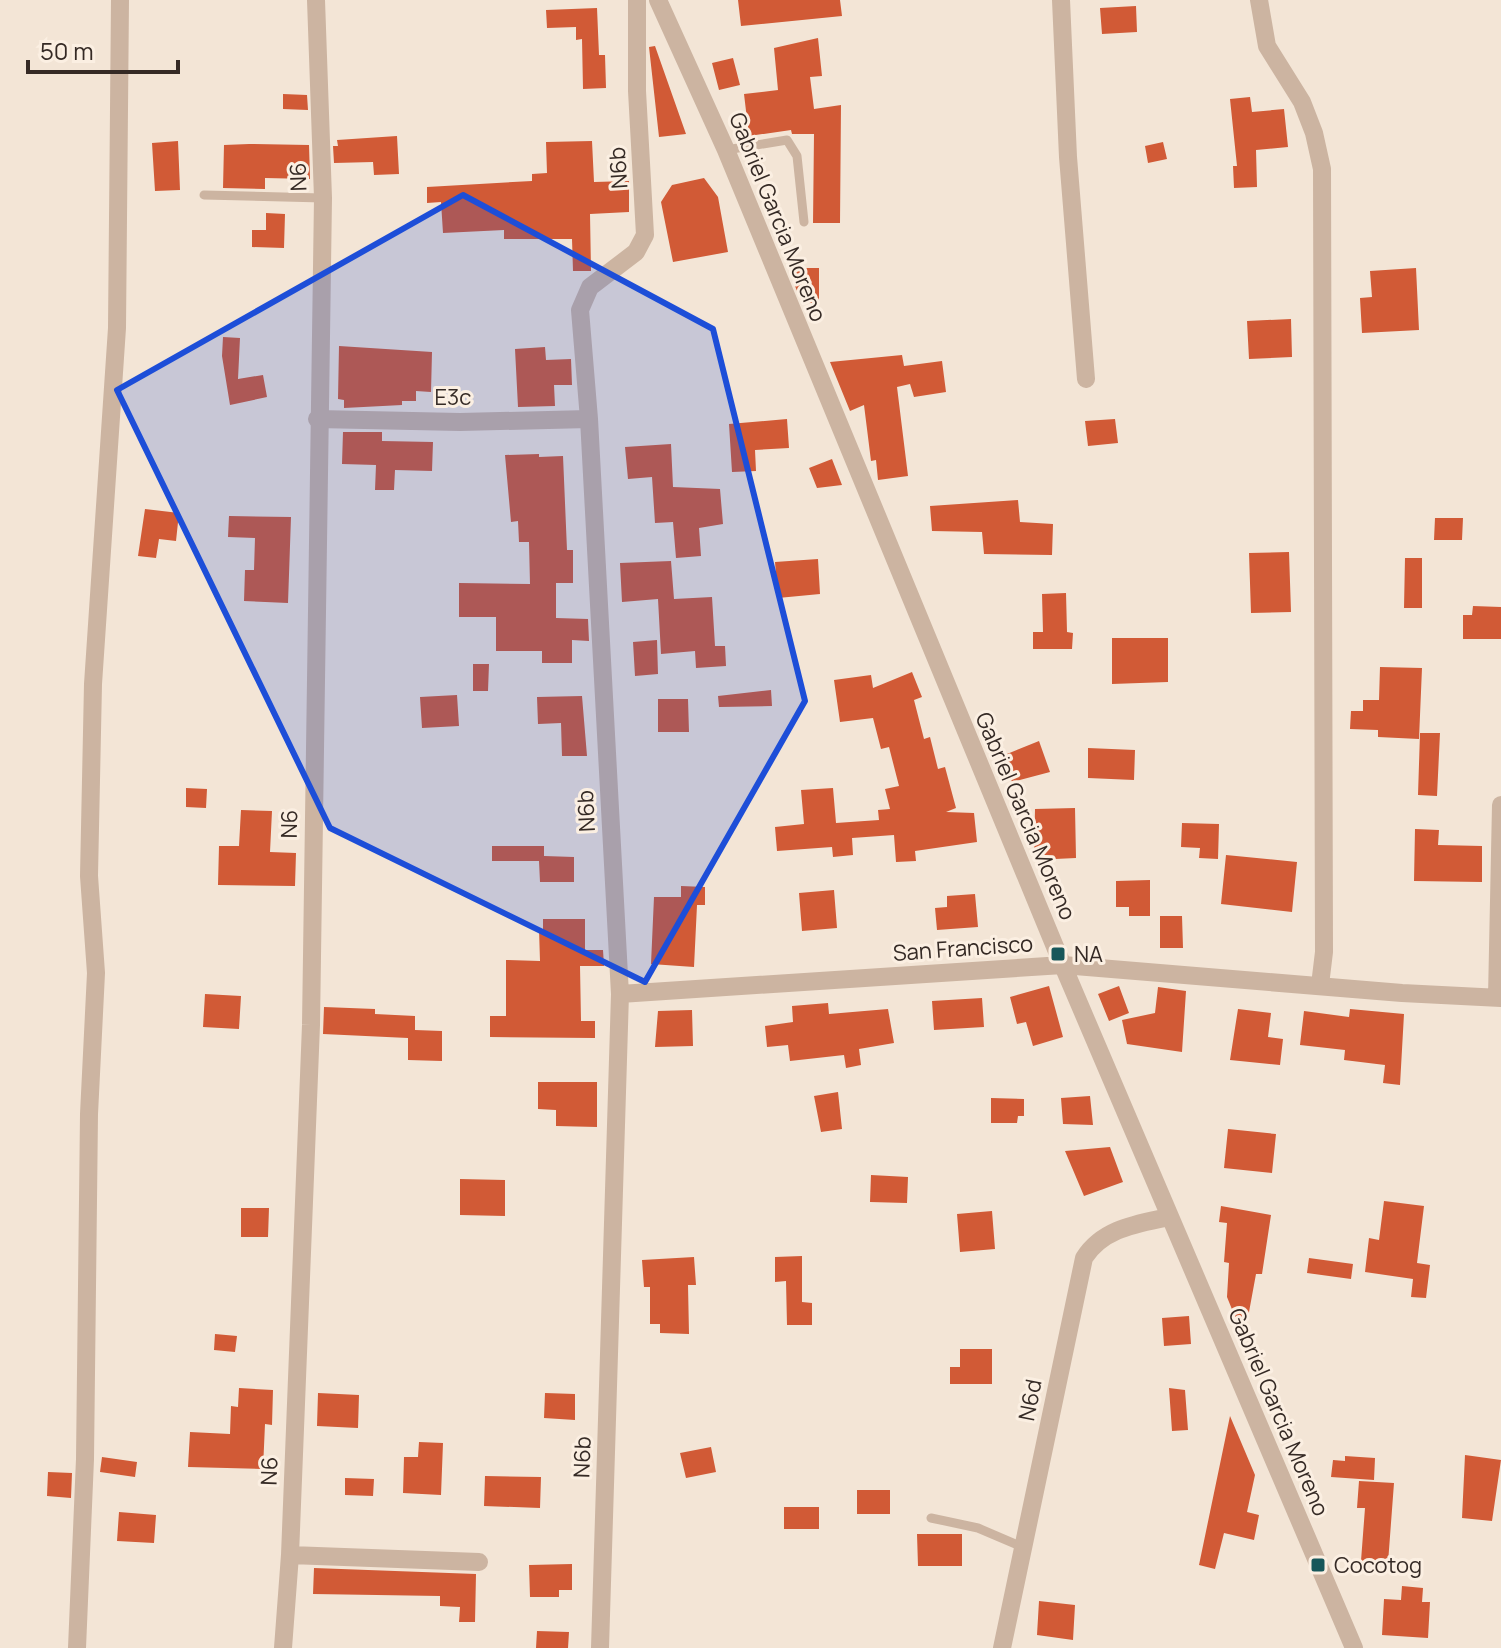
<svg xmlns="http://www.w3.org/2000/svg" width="1501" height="1648" font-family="Manrope,sans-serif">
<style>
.building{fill:#d15a36}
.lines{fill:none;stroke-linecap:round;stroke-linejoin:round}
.lane{stroke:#ccb4a1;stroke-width:9}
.street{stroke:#ccb4a1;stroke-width:18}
.marked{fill:#1d4ed8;fill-opacity:0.2;stroke:#1d4ed8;stroke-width:6;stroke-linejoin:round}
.poi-dot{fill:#17575a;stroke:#fbefe2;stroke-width:3}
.labels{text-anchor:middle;stroke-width:6;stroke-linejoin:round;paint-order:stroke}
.street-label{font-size:22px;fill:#352a25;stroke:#fbefe2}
.poi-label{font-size:22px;fill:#352a25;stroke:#fbefe2;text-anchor:start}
</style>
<rect width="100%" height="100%" fill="#f3e5d6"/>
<!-- building -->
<path class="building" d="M 738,0 L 840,0 L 842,16 L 741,26 Z
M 1136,6 L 1137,32 L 1102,34 L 1100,8 Z
M 597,8 L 599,55 L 605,55 L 606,88 L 583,89 L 582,39 L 576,40 L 576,27 L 547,28 L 546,10 Z
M 818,38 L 822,76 L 810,77 L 814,109 L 841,105 L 840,223 L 813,223 L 814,134 L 792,134 L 791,130 L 749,136 L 744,94 L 778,90 L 774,48 Z
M 655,46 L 686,134 L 659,137 L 649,47 Z
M 733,58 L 740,85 L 719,90 L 712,63 Z
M 283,94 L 307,95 L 308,110 L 283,109 Z
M 1250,97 L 1252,112 L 1284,109 L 1288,147 L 1256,150 L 1257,187 L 1234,188 L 1233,166 L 1237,166 L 1230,99 Z
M 397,136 L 399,174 L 374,175 L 373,162 L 334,163 L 333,146 L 338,146 L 337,140 Z
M 178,141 L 180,190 L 155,191 L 152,143 Z
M 592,141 L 594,182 L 629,181 L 629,212 L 590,214 L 591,271 L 573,271 L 572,239 L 504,239 L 504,230 L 443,233 L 441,202 L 427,203 L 427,187 L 532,181 L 532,174 L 547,173 L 546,142 Z
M 1163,142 L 1167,159 L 1148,163 L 1145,146 Z
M 249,144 L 309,145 L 310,179 L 265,178 L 265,189 L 223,188 L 224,145 Z
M 704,178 L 718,197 L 728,252 L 673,262 L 661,202 L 672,185 Z
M 266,213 L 285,214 L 284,248 L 252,247 L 252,230 L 266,230 Z
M 795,268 L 819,268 L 819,303 L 802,303 L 795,286 Z
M 1416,268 L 1419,330 L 1362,333 L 1360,298 L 1372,297 L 1370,271 Z
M 1291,319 L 1292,357 L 1249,359 L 1247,321 Z
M 223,337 L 240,338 L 238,379 L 263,375 L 267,397 L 230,405 L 222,356 Z
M 339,346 L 432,352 L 431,392 L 416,391 L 416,401 L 402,401 L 402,405 L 344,408 L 344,400 L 338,399 Z
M 545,347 L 546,360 L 571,359 L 572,385 L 554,385 L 555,406 L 518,407 L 515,349 Z
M 902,355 L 904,366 L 942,361 L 946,392 L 914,397 L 910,384 L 897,387 L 908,476 L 878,480 L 876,460 L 871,461 L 864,405 L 850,411 L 830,362 Z
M 787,419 L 789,448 L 755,450 L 756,471 L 732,472 L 729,424 Z
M 1115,419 L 1118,443 L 1088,446 L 1085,421 Z
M 343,432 L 382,432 L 382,441 L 433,442 L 432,471 L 395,470 L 394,490 L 375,490 L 376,465 L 342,464 Z
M 671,444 L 673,487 L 720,489 L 723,524 L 699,528 L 701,556 L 676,558 L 673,522 L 655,523 L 652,477 L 628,479 L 625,447 Z
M 539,454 L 539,457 L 563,456 L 567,550 L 573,550 L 573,583 L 556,583 L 556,618 L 588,619 L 589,641 L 572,640 L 572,663 L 542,663 L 542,651 L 496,651 L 496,617 L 459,617 L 459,583 L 530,584 L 529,542 L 519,542 L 518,521 L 511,522 L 505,455 Z
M 832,459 L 842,485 L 817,488 L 809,468 Z
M 1018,500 L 1020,522 L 1053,524 L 1052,555 L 984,554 L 982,532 L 932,531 L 930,506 Z
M 145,509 L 179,513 L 176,541 L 159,539 L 156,558 L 138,556 Z
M 229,516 L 291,517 L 288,603 L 244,601 L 245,570 L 254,570 L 255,538 L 228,537 Z
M 1435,518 L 1463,518 L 1462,540 L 1434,540 Z
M 1289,552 L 1291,612 L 1251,613 L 1249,553 Z
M 1405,558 L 1422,558 L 1422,608 L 1404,608 Z
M 818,559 L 820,594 L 778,598 L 775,562 Z
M 671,561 L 674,599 L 712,597 L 715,646 L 725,646 L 726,666 L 696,668 L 695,651 L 661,654 L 658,599 L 622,602 L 620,563 Z
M 1066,593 L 1067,632 L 1073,633 L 1072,649 L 1033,649 L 1033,632 L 1043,632 L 1042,594 Z
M 1473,606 L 1501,607 L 1501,639 L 1463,639 L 1463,615 L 1472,615 Z
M 1112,638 L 1168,638 L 1168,682 L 1112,684 Z
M 657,640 L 658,674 L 635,676 L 633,642 Z
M 473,664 L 489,664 L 488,691 L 473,691 Z
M 1380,667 L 1422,668 L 1419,739 L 1378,737 L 1378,730 L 1350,729 L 1351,711 L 1363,711 L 1363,700 L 1379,700 Z
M 912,672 L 922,697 L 914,700 L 924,739 L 930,737 L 938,769 L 945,767 L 956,808 L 946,812 L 974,813 L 977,842 L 915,851 L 916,861 L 896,862 L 894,835 L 852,838 L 853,855 L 833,857 L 832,847 L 777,851 L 775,827 L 804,824 L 801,790 L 833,788 L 836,823 L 879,820 L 878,810 L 890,809 L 885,789 L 899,786 L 889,747 L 881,749 L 873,718 L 840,722 L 834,680 L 871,675 L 873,688 Z
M 771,690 L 772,706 L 719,707 L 718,696 Z
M 457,695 L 459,726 L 422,728 L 420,697 Z
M 582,696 L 587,756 L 562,756 L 561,723 L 538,724 L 537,697 Z
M 658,699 L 688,699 L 689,732 L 658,732 Z
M 1420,733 L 1440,733 L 1437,796 L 1418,795 Z
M 1039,741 L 1050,772 L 1012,782 L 1002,756 Z
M 1088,748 L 1135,750 L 1134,780 L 1088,778 Z
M 186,788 L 207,789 L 206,808 L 186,807 Z
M 1075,808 L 1076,858 L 1034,860 L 1035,809 Z
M 241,810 L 272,811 L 270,852 L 296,853 L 295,886 L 218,885 L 219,846 L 239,846 Z
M 1182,823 L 1219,824 L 1218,859 L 1199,858 L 1200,848 L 1181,847 Z
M 1415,829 L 1439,830 L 1438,845 L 1482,846 L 1482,882 L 1414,881 Z
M 492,846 L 544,846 L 544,856 L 574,857 L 574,882 L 540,882 L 539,861 L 492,861 Z
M 1226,855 L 1297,862 L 1292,912 L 1221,904 Z
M 1150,880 L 1150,916 L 1129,916 L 1129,907 L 1116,907 L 1116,881 Z
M 681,886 L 705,887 L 705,905 L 697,905 L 694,967 L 651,964 L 654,897 L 681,897 Z
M 834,890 L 837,928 L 802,931 L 799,893 Z
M 975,894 L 978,927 L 937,930 L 935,908 L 947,907 L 947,896 Z
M 1160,916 L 1182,916 L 1183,948 L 1160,948 Z
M 543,919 L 585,919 L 585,950 L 603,950 L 604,966 L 580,966 L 581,1021 L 595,1021 L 595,1038 L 490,1037 L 490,1016 L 506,1016 L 506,960 L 540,961 L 539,929 L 543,929 Z
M 1049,986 L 1063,1037 L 1033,1046 L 1026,1022 L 1017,1024 L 1010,997 Z
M 1119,986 L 1129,1013 L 1109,1021 L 1098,994 Z
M 1158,987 L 1186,991 L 1182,1052 L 1127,1044 L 1122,1020 L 1155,1013 Z
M 205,994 L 241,996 L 239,1029 L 203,1027 Z
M 982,998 L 984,1027 L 934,1030 L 932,1001 Z
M 828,1003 L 829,1014 L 888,1009 L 894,1043 L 859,1049 L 861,1065 L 846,1068 L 844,1055 L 790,1061 L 788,1045 L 767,1047 L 765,1026 L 793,1022 L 792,1006 Z
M 324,1007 L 375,1009 L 375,1014 L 415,1016 L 415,1030 L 442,1031 L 442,1061 L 408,1060 L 408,1038 L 323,1034 Z
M 1238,1009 L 1271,1013 L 1268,1037 L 1283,1039 L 1280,1065 L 1230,1060 Z
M 1350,1009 L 1404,1014 L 1400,1085 L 1383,1083 L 1385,1065 L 1344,1060 L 1345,1050 L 1300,1045 L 1304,1011 L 1349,1017 Z
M 692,1010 L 693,1046 L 655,1047 L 658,1011 Z
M 538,1082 L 597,1082 L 597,1127 L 556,1126 L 556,1110 L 538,1109 Z
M 838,1092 L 842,1129 L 821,1132 L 814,1096 Z
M 1090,1096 L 1093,1125 L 1063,1124 L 1061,1098 Z
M 991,1098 L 1024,1099 L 1024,1116 L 1018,1116 L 1017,1123 L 991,1123 Z
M 1228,1129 L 1276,1134 L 1272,1173 L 1224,1168 Z
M 1110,1147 L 1123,1182 L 1084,1196 L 1065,1151 Z
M 871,1175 L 908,1177 L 907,1203 L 870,1202 Z
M 460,1179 L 505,1180 L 505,1216 L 460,1215 Z
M 1384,1201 L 1424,1206 L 1417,1263 L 1430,1265 L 1426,1298 L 1411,1297 L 1413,1279 L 1365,1272 L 1369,1238 L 1379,1240 Z
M 1221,1206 L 1271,1215 L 1262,1274 L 1256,1274 L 1244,1339 L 1227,1297 L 1229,1263 L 1224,1262 L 1227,1223 L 1219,1222 Z
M 241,1208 L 269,1208 L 268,1237 L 241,1237 Z
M 992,1211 L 995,1249 L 960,1252 L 957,1214 Z
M 802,1256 L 802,1302 L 812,1303 L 812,1325 L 787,1325 L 786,1281 L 775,1282 L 775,1257 Z
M 694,1257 L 696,1285 L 688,1285 L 689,1334 L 660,1333 L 660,1324 L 650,1324 L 650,1287 L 644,1287 L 642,1260 Z
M 1309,1258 L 1353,1264 L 1351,1279 L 1307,1273 Z
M 1189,1316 L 1191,1344 L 1164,1346 L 1162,1318 Z
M 215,1334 L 237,1336 L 235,1352 L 214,1350 Z
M 960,1349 L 992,1349 L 992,1384 L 950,1384 L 950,1367 L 960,1367 Z
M 239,1388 L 273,1390 L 272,1425 L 265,1424 L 263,1469 L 188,1467 L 190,1432 L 230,1434 L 231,1406 L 238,1407 Z
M 1169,1388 L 1185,1390 L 1188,1430 L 1172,1431 Z
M 318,1393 L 359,1395 L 358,1428 L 317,1426 Z
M 545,1393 L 575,1394 L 575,1420 L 544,1418 Z
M 1230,1416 L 1255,1475 L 1247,1512 L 1259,1515 L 1254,1540 L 1224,1533 L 1215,1569 L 1199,1565 Z
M 419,1442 L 443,1443 L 441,1495 L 403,1493 L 404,1457 L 418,1457 Z
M 711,1447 L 716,1472 L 686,1478 L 680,1453 Z
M 1465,1455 L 1501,1460 L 1492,1521 L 1462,1518 Z
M 1345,1456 L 1375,1458 L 1374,1480 L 1331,1477 L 1333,1460 L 1345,1461 Z
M 102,1457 L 137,1462 L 135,1477 L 100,1472 Z
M 48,1472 L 72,1473 L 71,1498 L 47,1496 Z
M 485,1476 L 541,1477 L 540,1508 L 484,1506 Z
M 345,1478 L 374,1479 L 373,1496 L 345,1495 Z
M 1359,1481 L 1394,1483 L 1388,1563 L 1361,1561 L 1365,1508 L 1357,1508 Z
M 857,1490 L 890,1490 L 890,1514 L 857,1514 Z
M 784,1507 L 819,1507 L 819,1529 L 784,1529 Z
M 119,1512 L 156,1515 L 154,1543 L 117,1541 Z
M 917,1534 L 962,1534 L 962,1566 L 918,1566 Z
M 572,1564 L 572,1590 L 559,1590 L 559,1597 L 530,1597 L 529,1565 Z
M 314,1568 L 476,1574 L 475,1622 L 459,1622 L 460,1607 L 440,1606 L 440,1596 L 313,1594 Z
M 1402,1586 L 1423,1588 L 1422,1602 L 1430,1602 L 1428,1638 L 1382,1635 L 1384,1599 L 1401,1600 Z
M 1039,1601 L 1075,1605 L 1073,1640 L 1037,1635 Z
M 537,1631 L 569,1632 L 568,1648 L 536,1648 Z"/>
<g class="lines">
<!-- lane -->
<path class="lane" d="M 726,150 L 787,140 L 797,156 L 804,222
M 204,195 L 323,198
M 931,1518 L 978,1528 L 1025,1548"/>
<!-- street -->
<path class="street" d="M 658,0 L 726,150 L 1058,954 L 1354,1648
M 1061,0 L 1068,157 L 1086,379
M 1259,0 L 1267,46 L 1302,102 L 1314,133 L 1322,169 L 1324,952 L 1320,985
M 317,419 L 460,422 L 589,419
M 620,994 L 1063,965 L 1402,993 L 1501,998
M 1497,997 L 1501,805
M 290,1555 L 479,1562
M 77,1648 L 85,1459 L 89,1114 L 96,973 L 89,876 L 93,684 L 117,328 L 120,0
M 283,1648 L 290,1555 L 311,1025 L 323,198 L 316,0
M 600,1648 L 620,994 L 589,419 L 580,310 L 590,287 L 636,252 L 645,235 L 637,91 L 637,0
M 1002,1648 L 1084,1258 C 1103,1228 1137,1224 1169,1217"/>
</g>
<!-- marked area -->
<path class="marked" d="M 463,195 L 713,329 L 805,701 L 645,982 L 330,828 L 117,390 Z"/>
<!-- markers -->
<g class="poi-dot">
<rect x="1050" y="946" width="16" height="16" rx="4"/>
<rect x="1310" y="1557" width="16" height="16" rx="4"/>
</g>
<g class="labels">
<!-- street labels -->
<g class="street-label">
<text transform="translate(618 168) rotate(-94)" y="8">N6b</text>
<text transform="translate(298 177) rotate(-92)" y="8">N6</text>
<text transform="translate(778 217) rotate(68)" y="8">Gabriel Garcia Moreno</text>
<text x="453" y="405">E3c</text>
<text transform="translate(586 811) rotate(-93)" y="8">N6b</text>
<text transform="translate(1026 816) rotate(67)" y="8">Gabriel Garcia Moreno</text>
<text transform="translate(289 824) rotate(-89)" y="8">N6</text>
<text transform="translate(963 948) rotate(-4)" y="8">San Francisco</text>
<text transform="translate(1030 1400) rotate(-79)" y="8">N6d</text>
<text transform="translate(1279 1412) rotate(67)" y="8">Gabriel Garcia Moreno</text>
<text transform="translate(582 1457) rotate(-88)" y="8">N6b</text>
<text transform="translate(269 1471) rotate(-88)" y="8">N6</text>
</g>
<!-- poi labels -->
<g class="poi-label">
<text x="1074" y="962">NA</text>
<text x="1334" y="1573">Cocotog</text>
</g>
</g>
<!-- scale -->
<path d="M28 60v12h150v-12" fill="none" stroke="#352a25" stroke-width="4"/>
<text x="40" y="60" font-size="24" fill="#352a25" stroke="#fbefe2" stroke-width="6" paint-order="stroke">50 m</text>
</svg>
